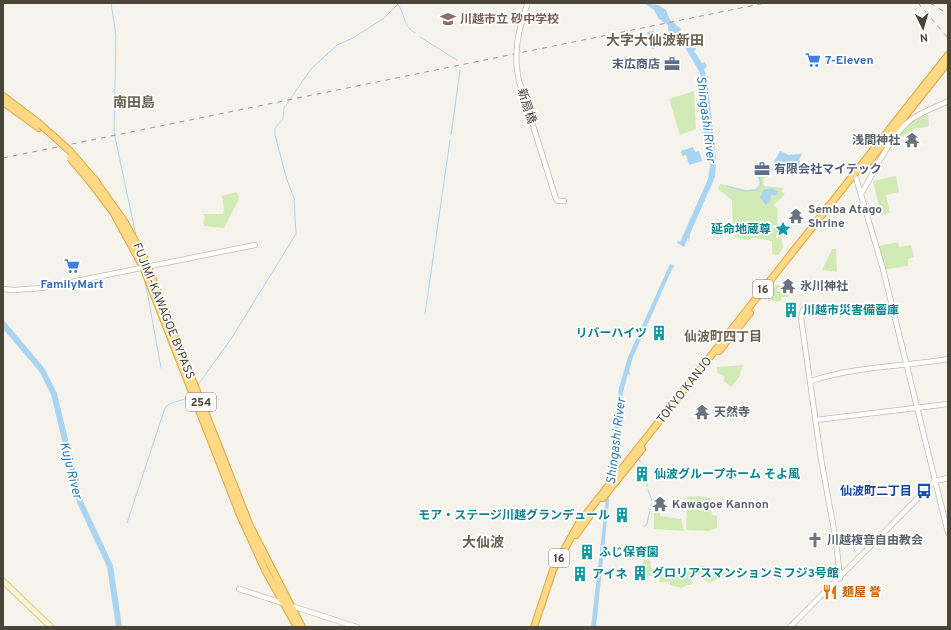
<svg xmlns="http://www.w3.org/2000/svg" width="951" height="630" font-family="Overpass,'Noto Sans JP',sans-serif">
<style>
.green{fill:#d2eab5}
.water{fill:#a9d4f2}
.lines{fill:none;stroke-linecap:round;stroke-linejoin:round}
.stream{stroke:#a9d4f2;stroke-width:1}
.river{stroke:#a9d4f2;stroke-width:6}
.tertiary-casing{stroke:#c2bbae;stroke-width:6}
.secondary-casing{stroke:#d6c79b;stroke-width:7}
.trunk-casing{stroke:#e0a43c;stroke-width:8}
.tertiary{stroke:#fff;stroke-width:4.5}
.secondary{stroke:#fff3cd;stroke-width:5}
.trunk{stroke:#ffd985;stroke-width:6}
.rail{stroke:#9a9a9a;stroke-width:1;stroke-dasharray:5 5;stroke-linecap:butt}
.tertiary-bridge-casing{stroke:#c2bbae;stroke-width:6;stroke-linecap:butt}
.trunk-bridge-casing{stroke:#e0a43c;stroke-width:8;stroke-linecap:butt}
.tertiary-bridge{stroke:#fff;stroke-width:4.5}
.trunk-bridge{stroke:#ffd985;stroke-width:6}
.labels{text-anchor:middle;stroke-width:3.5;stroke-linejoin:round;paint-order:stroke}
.shield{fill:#fff;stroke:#817c74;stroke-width:1}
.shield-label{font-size:11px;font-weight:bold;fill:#4b4439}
.education-label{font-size:12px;font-weight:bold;fill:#785e54;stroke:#fff;text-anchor:start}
.shop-label{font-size:12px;font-weight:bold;fill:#366cbe;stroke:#fff;text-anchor:start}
.service-label{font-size:12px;font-weight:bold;fill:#4e5e75;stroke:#fff;text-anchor:end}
.street-label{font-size:12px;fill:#4b4439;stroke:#fff}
.worship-label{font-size:12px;font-weight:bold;fill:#5b616d;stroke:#fff;text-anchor:start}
.culture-label{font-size:12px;font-weight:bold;fill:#0d838f;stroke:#fff;text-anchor:start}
.transit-label{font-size:12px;font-weight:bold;fill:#164399;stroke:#fff;text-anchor:end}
.food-label{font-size:12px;font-weight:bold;fill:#c56008;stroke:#fff;text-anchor:start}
.water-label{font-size:13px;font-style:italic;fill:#2e7ab2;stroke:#fff}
.neighbourhood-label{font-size:13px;font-weight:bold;fill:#6e6250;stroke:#fff}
.quarter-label{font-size:14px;font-weight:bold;fill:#6e6250;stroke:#fff}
</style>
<rect width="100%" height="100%" fill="#f6f3ec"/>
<!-- green -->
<path class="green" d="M 694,91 L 696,129 L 680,135 L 669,99 Z
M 928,114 L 929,126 L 915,129 L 900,138 L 897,137 L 908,124 Z
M 767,171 L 770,176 L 763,179 L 764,186 L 783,188 L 781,191 L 785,194 L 774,205 L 778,209 L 777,223 L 779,224 L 783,248 L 778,255 L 772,254 L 772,241 L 754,238 L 746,240 L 735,237 L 733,232 L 732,200 L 718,189 L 720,184 L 747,190 L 755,189 L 759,184 L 758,175 Z
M 896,176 L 899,192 L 886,195 L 890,213 L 881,215 L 873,181 Z
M 236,192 L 239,196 L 238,201 L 224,228 L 204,226 L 203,223 L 205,217 L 203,214 L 223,214 L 224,209 L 222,196 Z
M 898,242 L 899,247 L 911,245 L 914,257 L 908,259 L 908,266 L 887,269 L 885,268 L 879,246 Z
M 832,249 L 836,249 L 837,272 L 822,270 Z
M 776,285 L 780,285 L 781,289 L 790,290 L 789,297 L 781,297 L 781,301 L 772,301 L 766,298 Z
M 743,365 L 739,377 L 732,387 L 723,381 L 725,376 L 717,373 L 717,367 Z
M 697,496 L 710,498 L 712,515 L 717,516 L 717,528 L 709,531 L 686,530 L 687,497 Z
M 654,509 L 660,509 L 660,516 L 681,519 L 684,531 L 654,529 Z
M 643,558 L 651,561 L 650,564 L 653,573 C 662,578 676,569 687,571 C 692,566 698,565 704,566 L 704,571 L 709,578 L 722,574 L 726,571 L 730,573 L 709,583 L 695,573 L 691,585 L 687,585 L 681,588 L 670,585 L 670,582 L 659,582 L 660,578 L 649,575 L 648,578 L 646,577 L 643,566 Z"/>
<!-- water -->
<path class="water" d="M 644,3 L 658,5 L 666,10 L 670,20 L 681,29 L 680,31 C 686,38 691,42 696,49 L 694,51 L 702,63 L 705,62 L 707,67 L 704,69 L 706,77 L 710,77 L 707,78 L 716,159 L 715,177 L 690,234 L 689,242 L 688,237 L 684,247 L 677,243 L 678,241 L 680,242 L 708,179 L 711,160 L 708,136 L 704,139 L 703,128 L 706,126 L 703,87 L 699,71 L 683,44 L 675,39 L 672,34 L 670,35 L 671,32 L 668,31 L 668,25 L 659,19 L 654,10 Z
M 653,31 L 663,38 L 667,43 L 652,49 L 647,32 Z
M 693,147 L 695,152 L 688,154 L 699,151 L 702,161 L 689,165 L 686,155 L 682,156 L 681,151 Z
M 780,151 L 789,155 L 802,154 L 799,160 L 801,166 L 793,176 L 773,169 L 774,162 Z
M 764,189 L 772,189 L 778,191 L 776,196 L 767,193 L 771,195 L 770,201 L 766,205 L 760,197 Z
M 670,264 L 675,266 L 672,269 L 633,357 L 629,371 L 630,373 L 630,375 L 628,374 L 623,392 L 612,472 L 596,627 L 591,627 L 619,388 L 628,357 Z"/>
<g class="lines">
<!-- stream -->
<path class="stream" d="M 111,3 L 116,35 L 114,132 L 136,236
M 397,3 C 405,13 403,27 415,33
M 420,37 L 457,60
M 451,135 L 460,70
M 727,186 L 745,191 L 757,190 L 761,185 L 759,176 L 773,169
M 145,280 L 161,368
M 425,314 L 450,140
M 197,386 L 231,339 L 296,234 L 294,198 L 287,180 L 275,135 L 275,128 L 283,119 L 284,108 L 311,69 L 337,45 L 353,38 L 384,18 L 398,4
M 638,459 L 648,468 L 647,487
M 127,523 L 165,408 C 170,400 183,403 190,395
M 644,527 L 647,524 L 652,500 L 648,490"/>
<!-- river -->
<path class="river" d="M 3,324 L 42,370 L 54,394 L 80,502 L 110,566 L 119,627"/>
<defs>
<path id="tertiary" d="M 519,81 L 556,199 L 558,201 L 564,201
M 856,178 L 883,269 L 948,533
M 861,194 C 874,173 888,140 907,123 C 917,113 935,108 948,101
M 3,289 L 14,290 L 42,288 L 255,245
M 803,310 L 801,318 L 821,459 L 836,541 L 840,578
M 811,381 C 855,366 902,367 948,359
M 816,420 L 948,404
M 239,589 L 357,627
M 790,627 L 935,481 L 948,478"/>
<path id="secondary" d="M 3,581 L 51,627"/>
<path id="trunk" d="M 3,96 L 41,125
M 3,102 L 39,128
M 865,167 L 948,62
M 95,180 L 124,221 L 145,259 L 250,526 L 302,627
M 91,183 L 113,212 L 143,267 L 240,515 L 265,570 L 297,627
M 719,351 L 750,313
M 603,498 L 642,449
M 576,535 L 589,517
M 534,627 L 553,570 L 579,523 L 948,55"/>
</defs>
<!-- tertiary casing -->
<use href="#tertiary" class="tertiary-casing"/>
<!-- secondary casing -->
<use href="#secondary" class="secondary-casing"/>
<!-- trunk casing -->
<use href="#trunk" class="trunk-casing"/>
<!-- tertiary -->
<use href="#tertiary" class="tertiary"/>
<!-- secondary -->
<use href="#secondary" class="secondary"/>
<!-- trunk -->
<use href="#trunk" class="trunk"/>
<!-- rail -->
<path class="rail" d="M 918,3 L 948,38
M 930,3 L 948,14
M 3,158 L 765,3"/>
<defs>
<path id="tertiary-bridge" d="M 519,81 C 513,54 518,31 527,5"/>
<path id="trunk-bridge" d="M 41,125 L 70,151 L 95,180
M 70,158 L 91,183"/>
</defs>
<!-- tertiary-bridge casing -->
<use href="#tertiary-bridge" class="tertiary-bridge-casing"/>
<!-- trunk-bridge casing -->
<use href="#trunk-bridge" class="trunk-bridge-casing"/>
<!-- tertiary-bridge -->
<use href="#tertiary-bridge" class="tertiary-bridge"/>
<!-- trunk-bridge -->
<use href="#trunk-bridge" class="trunk-bridge"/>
</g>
<!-- icons -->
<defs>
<symbol id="school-bare" viewBox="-9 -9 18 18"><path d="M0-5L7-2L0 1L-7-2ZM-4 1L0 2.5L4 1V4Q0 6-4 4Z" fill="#8d6e63" stroke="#fff" stroke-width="2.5" paint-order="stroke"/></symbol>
<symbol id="supermarket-bare" viewBox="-9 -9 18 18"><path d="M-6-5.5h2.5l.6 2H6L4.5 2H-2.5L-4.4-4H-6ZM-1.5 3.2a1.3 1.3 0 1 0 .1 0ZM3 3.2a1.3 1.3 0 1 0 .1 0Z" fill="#3f7fe0" stroke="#fff" stroke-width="2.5" paint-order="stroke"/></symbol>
<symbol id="office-bare" viewBox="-9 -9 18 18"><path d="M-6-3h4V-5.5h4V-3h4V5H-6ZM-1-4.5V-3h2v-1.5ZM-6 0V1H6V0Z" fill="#5c6f8a" stroke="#fff" stroke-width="2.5" paint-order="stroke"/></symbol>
<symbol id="temple-bare" viewBox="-9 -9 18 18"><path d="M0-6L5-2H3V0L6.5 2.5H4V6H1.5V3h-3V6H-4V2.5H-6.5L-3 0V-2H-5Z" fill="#6b7280" stroke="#fff" stroke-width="2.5" paint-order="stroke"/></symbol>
<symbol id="sight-bare" viewBox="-9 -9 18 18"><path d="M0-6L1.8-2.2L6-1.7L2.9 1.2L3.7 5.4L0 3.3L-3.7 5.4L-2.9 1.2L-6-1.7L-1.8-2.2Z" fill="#0f9aa8" stroke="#fff" stroke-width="2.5" paint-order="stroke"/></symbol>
<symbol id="building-bare" viewBox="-9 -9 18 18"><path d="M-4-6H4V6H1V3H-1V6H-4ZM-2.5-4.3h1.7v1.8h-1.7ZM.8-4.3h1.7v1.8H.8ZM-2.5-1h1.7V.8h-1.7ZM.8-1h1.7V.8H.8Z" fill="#0f9aa8" stroke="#fff" stroke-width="2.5" paint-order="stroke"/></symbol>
<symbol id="bus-bare" viewBox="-9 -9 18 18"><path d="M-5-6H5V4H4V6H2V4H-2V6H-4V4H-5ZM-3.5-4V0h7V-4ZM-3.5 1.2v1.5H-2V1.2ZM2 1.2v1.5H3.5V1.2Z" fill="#1a4fb4" stroke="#fff" stroke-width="2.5" paint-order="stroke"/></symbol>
<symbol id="church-bare" viewBox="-9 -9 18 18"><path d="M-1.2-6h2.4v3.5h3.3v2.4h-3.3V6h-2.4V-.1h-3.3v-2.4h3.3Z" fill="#6b7280" stroke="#fff" stroke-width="2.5" paint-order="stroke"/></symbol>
<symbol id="restaurant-bare" viewBox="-9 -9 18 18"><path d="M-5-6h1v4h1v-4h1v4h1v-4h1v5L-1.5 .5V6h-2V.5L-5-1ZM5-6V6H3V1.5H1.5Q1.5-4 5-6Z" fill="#e8710a" stroke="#fff" stroke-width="2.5" paint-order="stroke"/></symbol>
</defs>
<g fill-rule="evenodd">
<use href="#school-bare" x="437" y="8" width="22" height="22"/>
<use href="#supermarket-bare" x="802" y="49" width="22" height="22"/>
<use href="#office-bare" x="661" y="53" width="22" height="22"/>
<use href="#temple-bare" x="901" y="129" width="22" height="22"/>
<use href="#office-bare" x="751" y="158" width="22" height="22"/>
<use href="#temple-bare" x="785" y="205" width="22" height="22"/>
<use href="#sight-bare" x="772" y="218" width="22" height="22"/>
<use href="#supermarket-bare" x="61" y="255" width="22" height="22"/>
<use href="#temple-bare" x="777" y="275" width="22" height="22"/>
<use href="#building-bare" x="780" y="299" width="22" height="22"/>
<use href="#building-bare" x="648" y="322" width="22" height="22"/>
<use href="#temple-bare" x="691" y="401" width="22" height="22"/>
<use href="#building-bare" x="631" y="463" width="22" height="22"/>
<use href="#bus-bare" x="913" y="480" width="22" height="22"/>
<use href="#temple-bare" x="649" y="493" width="22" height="22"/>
<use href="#building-bare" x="611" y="504" width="22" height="22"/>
<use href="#church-bare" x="804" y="529" width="22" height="22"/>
<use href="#building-bare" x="576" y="541" width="22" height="22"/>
<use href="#building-bare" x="629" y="562" width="22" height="22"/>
<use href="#building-bare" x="569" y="563" width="22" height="22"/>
<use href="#restaurant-bare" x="819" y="581" width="22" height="22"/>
</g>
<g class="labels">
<!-- shield labels -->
<g class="shield">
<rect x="753" y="280" width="20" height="18" rx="3"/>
<rect x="186" y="393" width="30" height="18" rx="3"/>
<rect x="549" y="549" width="20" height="18" rx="3"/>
</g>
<g class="shield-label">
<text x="763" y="293">16</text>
<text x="201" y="406">254</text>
<text x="559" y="562">16</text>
</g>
<!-- education labels -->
<g class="education-label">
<text x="460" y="23">川越市立 砂中学校</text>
</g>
<!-- shop labels -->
<g class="shop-label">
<text x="825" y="64">7-Eleven</text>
<text x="72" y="288" text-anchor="middle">FamilyMart</text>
</g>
<!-- service labels -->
<g class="service-label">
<text x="660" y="68">末広商店</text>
<text x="774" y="173" text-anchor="start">有限会社マイテック</text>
</g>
<!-- street labels -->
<g class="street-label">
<text transform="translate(527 106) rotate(72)" y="4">新扇橋</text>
<text transform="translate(164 311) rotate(68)" y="4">FUJIMI-KAWAGOE BYPASS</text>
<text transform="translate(684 390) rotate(-52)" y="4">TOKYO KANJO</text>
</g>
<!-- worship labels -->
<g class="worship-label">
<text x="900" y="144" text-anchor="end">浅間神社</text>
<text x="808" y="213">Semba Atago<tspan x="808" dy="14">Shrine</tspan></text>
<text x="800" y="290">氷川神社</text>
<text x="714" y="416">天然寺</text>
<text x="672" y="508">Kawagoe Kannon</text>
<text x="827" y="544">川越複音自由教会</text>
</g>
<!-- culture labels -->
<g class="culture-label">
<text x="771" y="233" text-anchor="end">延命地蔵尊</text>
<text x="803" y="314">川越市災害備蓄庫</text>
<text x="647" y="337" text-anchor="end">リバーハイツ</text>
<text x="654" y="478">仙波グループホーム そよ風</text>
<text x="610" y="519" text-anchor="end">モア・ステージ川越グランデュール</text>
<text x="599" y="556">ふじ保育園</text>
<text x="652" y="577">グロリアスマンションミフジ3号館</text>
<text x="592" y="578">アイネ</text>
</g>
<!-- transit labels -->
<g class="transit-label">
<text x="912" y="495">仙波町二丁目</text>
</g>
<!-- food labels -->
<g class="food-label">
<text x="842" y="596">麺屋 誉</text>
</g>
<!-- water labels -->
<g class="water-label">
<text transform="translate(707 119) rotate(83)" y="5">Shingashi River</text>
<text transform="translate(615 441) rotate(-83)" y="5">Shingashi River</text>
<text transform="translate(72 470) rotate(76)" y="5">Kuju River</text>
</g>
<!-- neighbourhood labels -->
<g class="neighbourhood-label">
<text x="723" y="341">仙波町四丁目</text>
</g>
<!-- quarter labels -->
<g class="quarter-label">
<text x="655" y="45">大字大仙波新田</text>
<text x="134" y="107">南田島</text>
<text x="483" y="547">大仙波</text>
</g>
</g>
<!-- border -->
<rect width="951" height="630" fill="none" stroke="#4b4439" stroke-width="8"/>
<!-- north arrow -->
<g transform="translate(923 28) rotate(175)" stroke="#ffffff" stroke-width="3" paint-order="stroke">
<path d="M0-3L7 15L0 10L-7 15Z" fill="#4b4439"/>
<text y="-6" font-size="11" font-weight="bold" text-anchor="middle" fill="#4b4439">N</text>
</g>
</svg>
